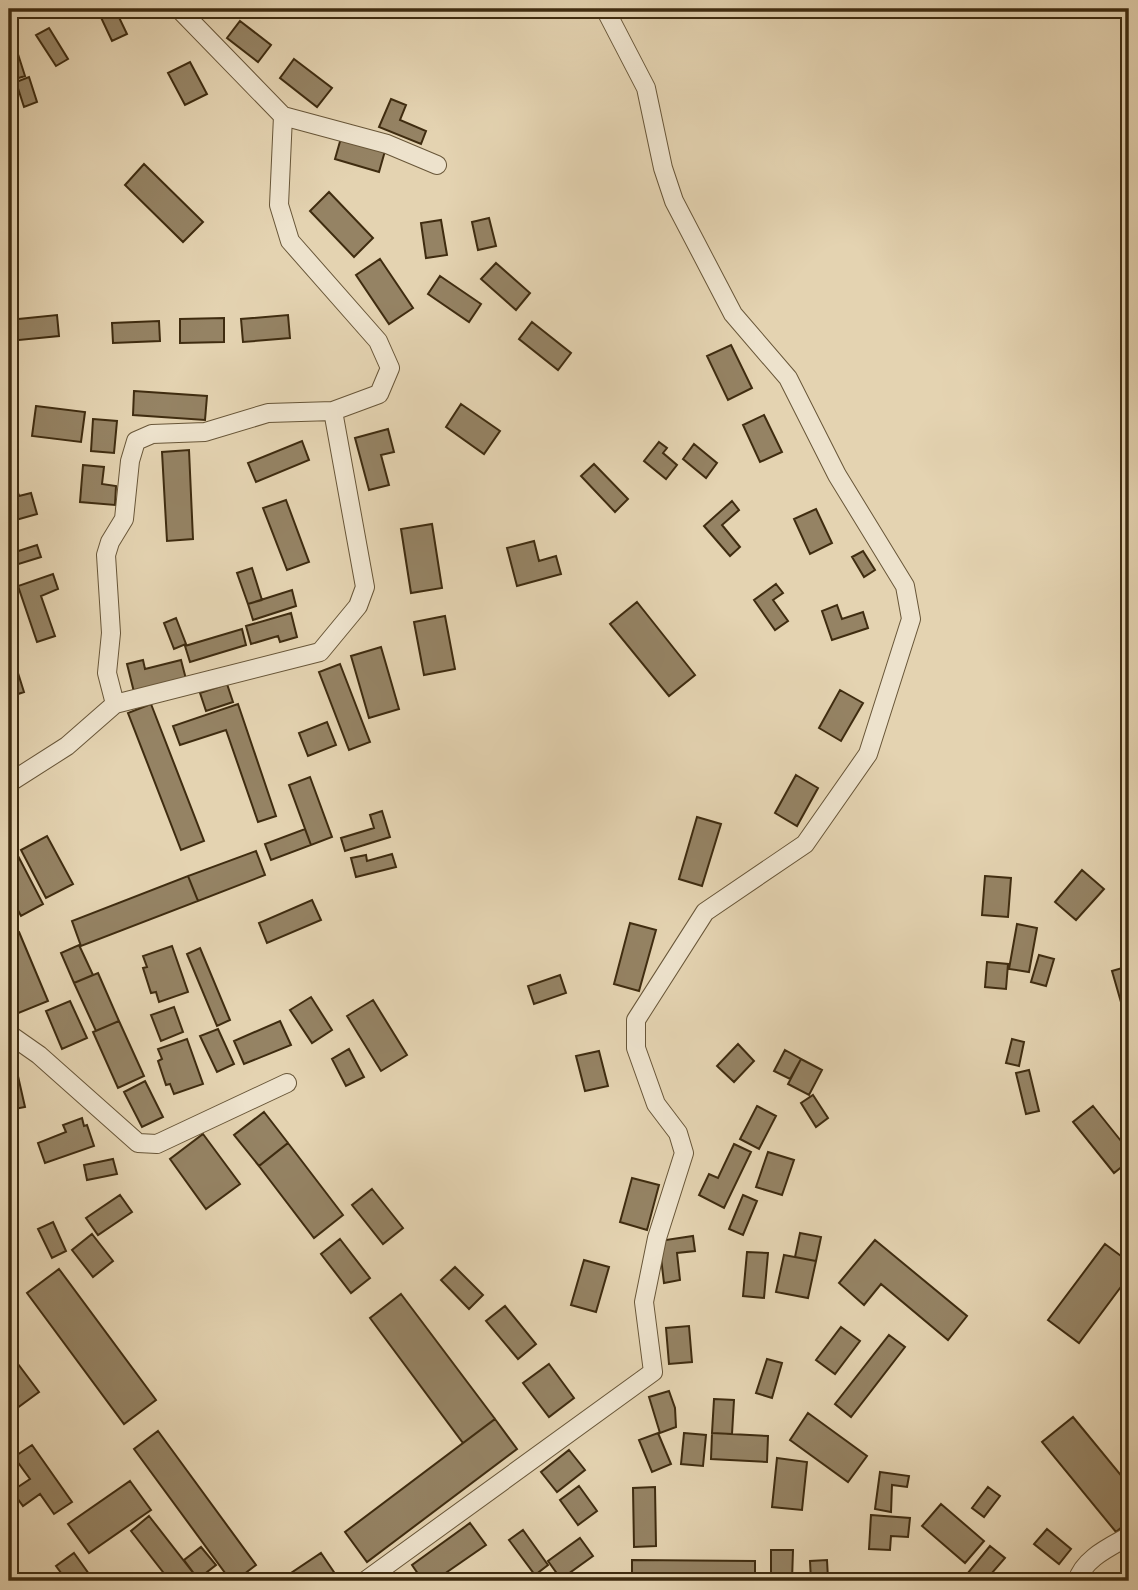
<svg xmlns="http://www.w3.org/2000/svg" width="1138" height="1590" font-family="'IM FELL DW Pica',serif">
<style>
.building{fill:#958364;stroke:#3f2c10;stroke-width:2}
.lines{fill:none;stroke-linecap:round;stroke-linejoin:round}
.street-casing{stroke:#685638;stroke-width:20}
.street{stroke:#ede2cc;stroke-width:18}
</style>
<rect width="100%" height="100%" fill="#e4d3b1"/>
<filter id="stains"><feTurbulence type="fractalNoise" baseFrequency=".00286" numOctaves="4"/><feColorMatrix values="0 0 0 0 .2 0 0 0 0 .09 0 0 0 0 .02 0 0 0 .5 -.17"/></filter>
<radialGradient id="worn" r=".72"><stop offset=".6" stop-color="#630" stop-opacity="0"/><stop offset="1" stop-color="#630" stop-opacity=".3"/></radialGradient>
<!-- building -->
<path class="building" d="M 97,9 L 115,9 L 127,34 L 112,41 Z
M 240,21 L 271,45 L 258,62 L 227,38 Z
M 9,26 L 25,76 L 9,81 Z
M 49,28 L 68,59 L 56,66 L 36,35 Z
M 294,59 L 332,88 L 317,107 L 280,78 Z
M 190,62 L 207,94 L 185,105 L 168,73 Z
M 29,77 L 37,102 L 24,107 L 16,82 Z
M 391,99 L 406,105 L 400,120 L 426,131 L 421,144 L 379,127 Z
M 341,138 L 385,151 L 379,172 L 335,159 Z
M 144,164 L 203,222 L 183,242 L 125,185 Z
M 329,192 L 373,238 L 354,257 L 310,211 Z
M 489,218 L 496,246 L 478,250 L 472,222 Z
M 441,220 L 447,255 L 426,258 L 421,223 Z
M 380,259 L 413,308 L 389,324 L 356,275 Z
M 496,263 L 530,293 L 516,310 L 481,279 Z
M 440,276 L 481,304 L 469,322 L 428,294 Z
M 57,315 L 59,336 L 9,341 L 9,320 Z
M 288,315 L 290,338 L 243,342 L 241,319 Z
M 224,318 L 224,342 L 180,343 L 180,319 Z
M 159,321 L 160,341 L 113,343 L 112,323 Z
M 532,322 L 571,353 L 558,370 L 519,339 Z
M 731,345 L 752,388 L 728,400 L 707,356 Z
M 134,391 L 207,396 L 205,420 L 133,415 Z
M 461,404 L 500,431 L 484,454 L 446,427 Z
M 36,406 L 85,412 L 81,442 L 32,436 Z
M 764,415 L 782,452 L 760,462 L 743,425 Z
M 93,419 L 117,421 L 114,453 L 91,451 Z
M 388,429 L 394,452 L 381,455 L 389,485 L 369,490 L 355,438 Z
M 302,441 L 309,460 L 256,482 L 248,463 Z
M 659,442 L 667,448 L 663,453 L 677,465 L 666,479 L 644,461 Z
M 694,444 L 717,463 L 706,478 L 683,459 Z
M 189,450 L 193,539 L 167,541 L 162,452 Z
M 594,464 L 628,499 L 615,512 L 581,476 Z
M 83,465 L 104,467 L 102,484 L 116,486 L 115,505 L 80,502 Z
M 15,482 L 19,496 L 31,493 L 37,514 L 9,522 L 9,484 Z
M 286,500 L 309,562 L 287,570 L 263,508 Z
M 732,501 L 739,510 L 722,525 L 740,547 L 730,556 L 704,526 Z
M 816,509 L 832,543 L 810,554 L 794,519 Z
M 432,524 L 442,588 L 411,593 L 401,529 Z
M 534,541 L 539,561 L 556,556 L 561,574 L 517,586 L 507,548 Z
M 37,545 L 41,557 L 9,567 L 9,554 Z
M 863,551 L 875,570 L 864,577 L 852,557 Z
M 252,568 L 262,600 L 248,604 L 237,573 Z
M 53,574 L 58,589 L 41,596 L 55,636 L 37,642 L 18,586 Z
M 776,584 L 783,593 L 773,600 L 788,621 L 775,630 L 754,600 Z
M 292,590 L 296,606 L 253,620 L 248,604 Z
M 637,602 L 695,675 L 669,696 L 610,624 Z
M 837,605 L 842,619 L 863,612 L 868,628 L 832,640 L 822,611 Z
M 291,613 L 297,637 L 280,642 L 278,636 L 251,644 L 246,626 Z
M 445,616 L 455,669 L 424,675 L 414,622 Z
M 176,618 L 186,644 L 174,649 L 164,623 Z
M 242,629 L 246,645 L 190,662 L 185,646 Z
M 381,647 L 399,709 L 369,718 L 351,656 Z
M 143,660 L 145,669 L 181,660 L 186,679 L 134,692 L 127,664 Z
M 340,664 L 370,742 L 349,750 L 319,672 Z
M 18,673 L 24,692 L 9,697 L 9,675 Z
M 227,684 L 233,702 L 206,711 L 200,693 Z
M 840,690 L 863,703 L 841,741 L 819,728 Z
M 151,704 L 204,841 L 181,850 L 128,713 Z
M 238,704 L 276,816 L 258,822 L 226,730 L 180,745 L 173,726 Z
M 327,722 L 336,745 L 308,756 L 299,733 Z
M 796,775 L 818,788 L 797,826 L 775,813 Z
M 310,777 L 332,837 L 311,845 L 289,785 Z
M 382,811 L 390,837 L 345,851 L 341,838 L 374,828 L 370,815 Z
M 697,817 L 721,824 L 702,886 L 679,879 Z
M 305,829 L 311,845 L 271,860 L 265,844 Z
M 47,836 L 73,884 L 46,898 L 21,850 Z
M 256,851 L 265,875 L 198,901 L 188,876 Z
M 17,854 L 43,904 L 21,916 L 9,893 L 9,858 Z
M 392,854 L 396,867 L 356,877 L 351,858 L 366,855 L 367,861 Z
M 1082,870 L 1104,889 L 1076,920 L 1055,902 Z
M 188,876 L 198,901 L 81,946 L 72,921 Z
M 985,876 L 1011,878 L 1008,917 L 982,915 Z
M 312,900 L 321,920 L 267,943 L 259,923 Z
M 630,923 L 656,930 L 639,991 L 614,984 Z
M 1017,924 L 1037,928 L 1029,972 L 1009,969 Z
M 19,932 L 48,1001 L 16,1014 L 9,998 L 9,936 Z
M 79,945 L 93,975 L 74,983 L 61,953 Z
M 172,946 L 188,992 L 159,1002 L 156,992 L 151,993 L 143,968 L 147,967 L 143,956 Z
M 200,948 L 230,1020 L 217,1026 L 187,954 Z
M 1039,955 L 1054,959 L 1046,986 L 1031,982 Z
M 987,962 L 1008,964 L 1006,989 L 985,987 Z
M 1129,966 L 1129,1014 L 1125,1016 L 1112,971 Z
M 98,973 L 119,1021 L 96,1031 L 74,983 Z
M 560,975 L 566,993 L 534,1004 L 528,986 Z
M 311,997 L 332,1030 L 312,1043 L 290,1010 Z
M 373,1000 L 407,1055 L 381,1071 L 347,1016 Z
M 70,1001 L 87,1038 L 62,1049 L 46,1011 Z
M 174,1007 L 183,1032 L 161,1041 L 151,1015 Z
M 119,1021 L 144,1076 L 118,1088 L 93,1032 Z
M 280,1021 L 291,1045 L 244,1064 L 234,1041 Z
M 218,1029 L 234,1064 L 217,1072 L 200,1036 Z
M 187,1039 L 203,1084 L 174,1094 L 170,1084 L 166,1085 L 158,1061 L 162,1059 L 158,1049 Z
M 1012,1039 L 1024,1042 L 1019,1066 L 1006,1063 Z
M 738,1044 L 754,1061 L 734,1082 L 717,1066 Z
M 349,1049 L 364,1077 L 346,1086 L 332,1059 Z
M 785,1050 L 801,1059 L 790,1079 L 774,1071 Z
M 599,1051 L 608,1086 L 585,1091 L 576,1056 Z
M 801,1059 L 822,1070 L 809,1095 L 788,1084 Z
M 15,1063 L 25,1107 L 9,1110 L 9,1064 Z
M 1029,1070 L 1039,1111 L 1026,1114 L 1016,1073 Z
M 145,1081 L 163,1117 L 142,1127 L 124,1092 Z
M 813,1095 L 828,1118 L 816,1127 L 801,1103 Z
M 757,1106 L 776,1116 L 759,1149 L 740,1139 Z
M 1093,1106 L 1129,1151 L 1129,1161 L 1114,1173 L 1073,1122 Z
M 264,1112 L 288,1143 L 259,1166 L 234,1135 Z
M 82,1118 L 84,1126 L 87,1125 L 94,1146 L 45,1163 L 38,1143 L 66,1132 L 63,1125 Z
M 203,1134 L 240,1184 L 206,1209 L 170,1159 Z
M 288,1143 L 343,1215 L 314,1238 L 259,1166 Z
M 734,1144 L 751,1152 L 724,1208 L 699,1195 L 709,1174 L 718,1178 Z
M 768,1152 L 794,1160 L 782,1195 L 756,1187 Z
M 113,1159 L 117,1174 L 87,1180 L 84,1165 Z
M 632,1178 L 659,1185 L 647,1230 L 620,1222 Z
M 372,1189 L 403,1228 L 383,1244 L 352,1205 Z
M 120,1195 L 132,1212 L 98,1235 L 86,1218 Z
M 743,1195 L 757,1201 L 743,1235 L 729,1229 Z
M 53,1222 L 66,1251 L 52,1258 L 38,1229 Z
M 800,1233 L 821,1237 L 816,1261 L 795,1257 Z
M 92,1234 L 113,1261 L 93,1277 L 72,1250 Z
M 693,1236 L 695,1251 L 677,1253 L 680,1280 L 664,1283 L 659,1241 Z
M 340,1239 L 370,1278 L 351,1293 L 321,1254 Z
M 875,1240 L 967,1316 L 948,1340 L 881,1284 L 864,1305 L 839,1283 Z
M 1105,1244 L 1129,1262 L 1129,1276 L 1079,1343 L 1048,1320 Z
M 747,1252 L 768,1253 L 764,1298 L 743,1296 Z
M 784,1255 L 816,1261 L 808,1298 L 776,1292 Z
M 584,1260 L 609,1267 L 596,1312 L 571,1305 Z
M 455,1267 L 483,1295 L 469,1309 L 441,1280 Z
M 59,1269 L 156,1400 L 124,1424 L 27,1293 Z
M 401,1294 L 495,1419 L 463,1443 L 370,1318 Z
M 505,1306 L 536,1344 L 518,1359 L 486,1321 Z
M 689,1326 L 692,1362 L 669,1364 L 666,1328 Z
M 841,1327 L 860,1341 L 835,1374 L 816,1360 Z
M 889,1335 L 905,1347 L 851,1417 L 835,1404 Z
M 9,1352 L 39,1392 L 9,1414 Z
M 767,1359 L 782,1363 L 772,1398 L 756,1393 Z
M 549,1364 L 574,1398 L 549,1417 L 523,1383 Z
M 669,1391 L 675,1408 L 676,1427 L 660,1433 L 649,1397 Z
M 714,1399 L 734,1400 L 732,1434 L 712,1433 Z
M 808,1413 L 867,1456 L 848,1482 L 790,1440 Z
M 1073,1417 L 1129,1485 L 1129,1521 L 1116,1532 L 1042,1442 Z
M 495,1419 L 517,1449 L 367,1562 L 345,1532 Z
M 158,1431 L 256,1565 L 235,1581 L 231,1581 L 134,1449 Z
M 658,1433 L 671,1464 L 652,1472 L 639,1440 Z
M 684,1433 L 706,1435 L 703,1466 L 681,1464 Z
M 712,1433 L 768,1436 L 767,1462 L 711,1459 Z
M 32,1445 L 72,1502 L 54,1514 L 40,1494 L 23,1506 L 12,1491 L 30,1479 L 14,1457 Z
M 569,1450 L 585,1470 L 557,1492 L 541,1472 Z
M 777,1458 L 807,1462 L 802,1510 L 772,1507 Z
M 880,1472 L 909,1476 L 907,1487 L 892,1485 L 891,1512 L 875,1509 Z
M 130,1481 L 151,1510 L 89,1553 L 68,1524 Z
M 579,1486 L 597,1511 L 578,1525 L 560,1500 Z
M 655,1487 L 656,1546 L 634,1547 L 633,1488 Z
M 988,1487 L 1000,1496 L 984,1517 L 972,1508 Z
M 941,1504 L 984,1541 L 965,1563 L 922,1526 Z
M 871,1515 L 910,1518 L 908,1537 L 891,1536 L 890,1550 L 869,1549 Z
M 149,1516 L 198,1579 L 195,1581 L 170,1581 L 131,1531 Z
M 470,1523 L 486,1545 L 434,1581 L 423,1581 L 412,1565 Z
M 1047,1529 L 1071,1549 L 1059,1564 L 1034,1544 Z
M 523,1530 L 548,1565 L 535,1575 L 509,1540 Z
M 580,1538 L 593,1556 L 561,1579 L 548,1561 Z
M 990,1546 L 1005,1558 L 985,1581 L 976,1581 L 967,1574 Z
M 201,1547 L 216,1565 L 198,1579 L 184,1560 Z
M 771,1550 L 793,1550 L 792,1581 L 771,1581 Z
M 74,1553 L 94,1581 L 67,1581 L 56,1566 Z
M 321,1553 L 340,1581 L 279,1581 Z
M 632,1560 L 755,1561 L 755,1581 L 632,1581 Z
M 827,1560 L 828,1579 L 841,1579 L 841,1581 L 811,1581 L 810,1561 Z"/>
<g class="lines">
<defs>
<path id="street" d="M 179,9 L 283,116 L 387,144 L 437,165
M 115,704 L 107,673 L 111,633 L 106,555 L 110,542 L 124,519 L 130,461 L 136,441 L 152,434 L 205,432 L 268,413 L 333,411 L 379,394 L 390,368 L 378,341 L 290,241 L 279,205 L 283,116
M 9,783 L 67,746 L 115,704 L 320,652 L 358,606 L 365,587 L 333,411
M 9,1034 L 39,1055 L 138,1143 L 157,1144 L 287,1083
M 365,1581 L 653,1372 L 644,1302 L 657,1238 L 684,1153 L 678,1133 L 656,1104 L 636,1048 L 636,1020 L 705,912 L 805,844 L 868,754 L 911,619 L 905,586 L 837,475 L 788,378 L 733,314 L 674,201 L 663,168 L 646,88 L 605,9
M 1077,1581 C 1084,1558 1110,1547 1129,1536"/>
</defs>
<!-- street casing -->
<use href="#street" class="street-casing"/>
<!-- street -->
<use href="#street" class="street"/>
</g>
<!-- margin -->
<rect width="1138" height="1590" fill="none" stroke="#e4d3b1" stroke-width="35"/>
<rect x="10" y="10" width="1117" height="1569" fill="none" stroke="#3f2c10" stroke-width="3.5"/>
<rect x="18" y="18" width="1103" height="1555" fill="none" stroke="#3f2c10" stroke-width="2"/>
<rect width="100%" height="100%" filter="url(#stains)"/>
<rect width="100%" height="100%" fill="url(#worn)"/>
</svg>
